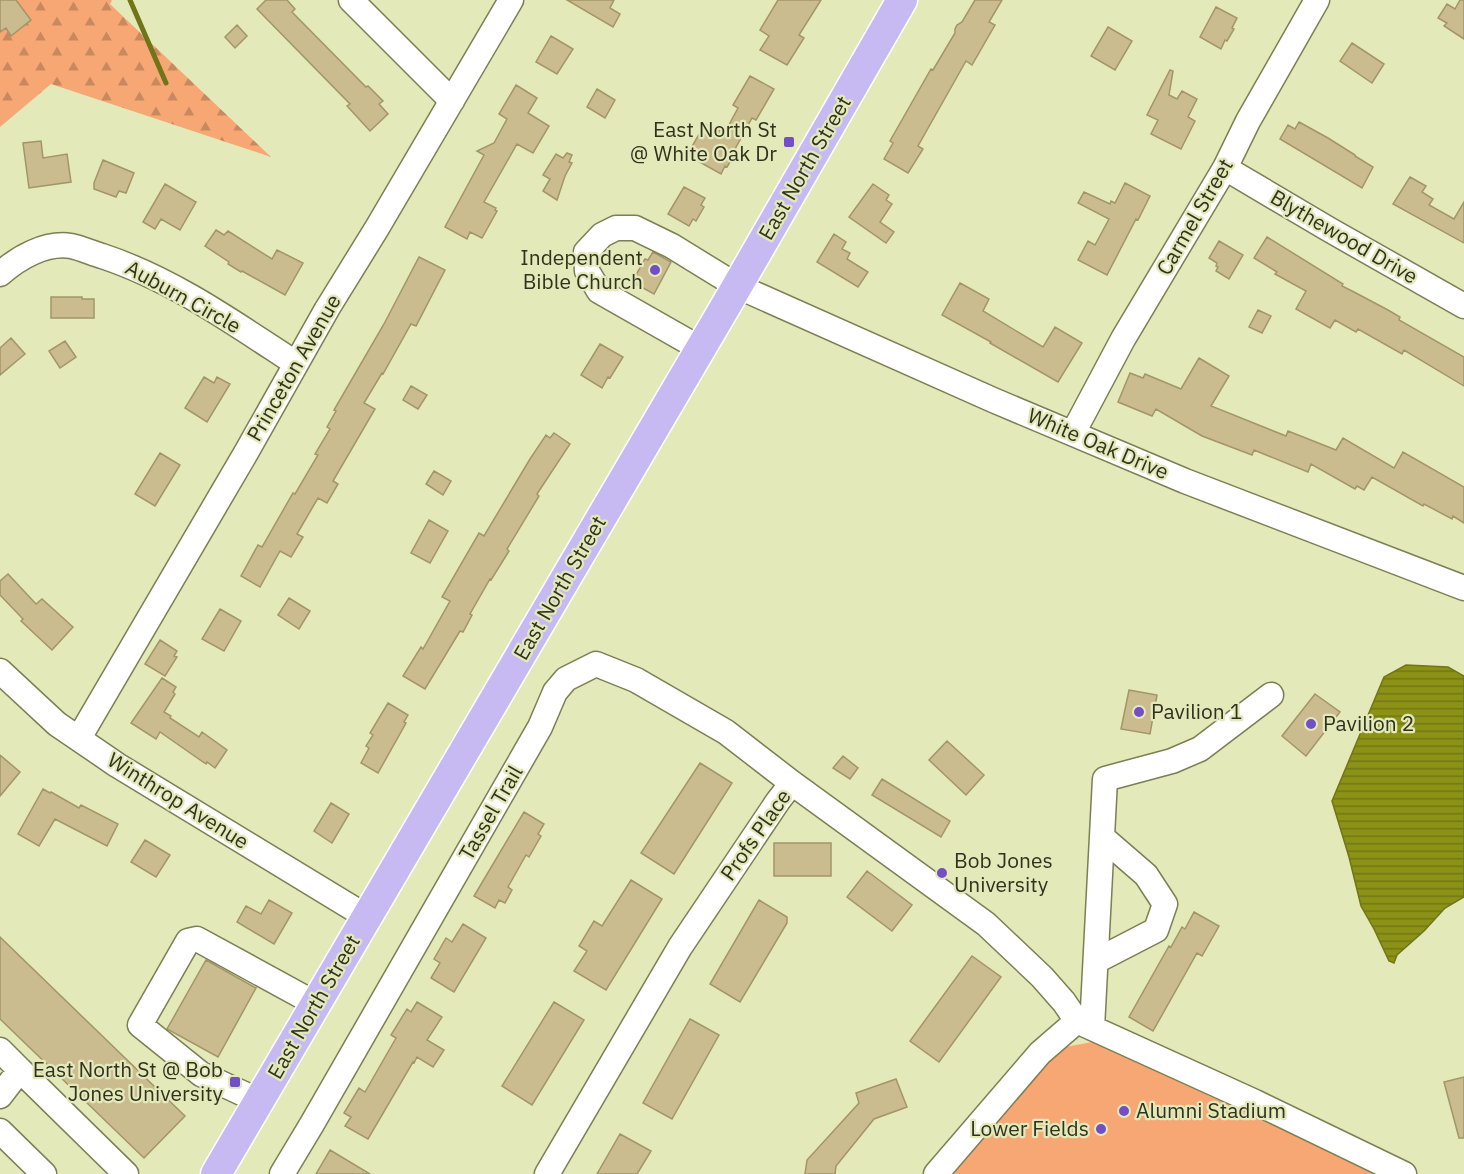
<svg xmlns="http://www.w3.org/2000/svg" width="1464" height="1174" font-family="'IBM Plex Sans',sans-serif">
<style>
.forest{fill:url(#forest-firs)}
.garden{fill:#f6a774}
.water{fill:url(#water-rules);stroke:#707518;stroke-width:1.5}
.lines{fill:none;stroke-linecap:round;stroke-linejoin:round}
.stream{stroke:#707518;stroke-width:5}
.building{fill:#cabc8e;stroke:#a29568;stroke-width:1.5}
.minor-casing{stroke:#7b7f53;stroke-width:27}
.major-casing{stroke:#fff;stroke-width:33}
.minor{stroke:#fff;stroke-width:24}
.major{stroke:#c7baf3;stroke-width:30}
.poi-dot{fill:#724ec7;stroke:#e4e9b9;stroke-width:2}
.labels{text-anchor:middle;stroke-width:4.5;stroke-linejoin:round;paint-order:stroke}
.poi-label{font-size:21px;fill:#30321f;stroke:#e4e9b9;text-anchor:end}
.street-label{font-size:21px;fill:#30321f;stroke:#e4e9b9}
</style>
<defs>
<pattern id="forest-firs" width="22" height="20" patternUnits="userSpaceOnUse" patternTransform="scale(1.5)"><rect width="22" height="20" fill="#f6a774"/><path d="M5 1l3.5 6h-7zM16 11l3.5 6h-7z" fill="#c8895f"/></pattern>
<pattern id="water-rules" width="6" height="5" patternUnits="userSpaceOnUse" patternTransform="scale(1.5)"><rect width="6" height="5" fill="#8b9215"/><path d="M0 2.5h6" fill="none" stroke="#727813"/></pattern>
</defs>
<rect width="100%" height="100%" fill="#e4e9b9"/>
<!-- forest -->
<path class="forest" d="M 16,0 L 112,0 L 110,4 L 271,157 L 51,84 L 0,127 L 0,10 Z"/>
<!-- garden -->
<path class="garden" d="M 1092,1042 L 1379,1174 L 952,1174 L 1060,1048 Z"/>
<!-- water -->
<path class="water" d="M 1406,665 L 1448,667 L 1464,676 L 1464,897 L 1445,908 L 1424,931 L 1397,955 L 1394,963 L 1389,961 L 1374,929 L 1361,906 L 1349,857 L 1332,801 L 1384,677 Z"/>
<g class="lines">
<!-- stream -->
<path class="stream" d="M 130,0 L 166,83"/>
</g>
<!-- building -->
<path class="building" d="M 0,0 L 16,0 L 31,20 L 11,36 L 6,28 L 0,32 Z
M 266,0 L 287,0 L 295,9 L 292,12 L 366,87 L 368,86 L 383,101 L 379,104 L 388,114 L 370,131 L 347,106 L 350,104 L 257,9 Z
M 567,0 L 614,0 L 610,8 L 620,14 L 613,27 Z
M 778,0 L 821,0 L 799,35 L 804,38 L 787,65 L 760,50 L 769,36 L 760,30 Z
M 975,0 L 1002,0 L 989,22 L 995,25 L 972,65 L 966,61 L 918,146 L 923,149 L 908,173 L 884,159 L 893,143 L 890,141 L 931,69 L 933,70 L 955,33 L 955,29 L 957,25 L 962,22 Z
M 1460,0 L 1464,0 L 1464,39 L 1444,26 L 1447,23 L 1438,18 L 1447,4 L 1455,9 Z
M 1216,7 L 1237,18 L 1232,28 L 1234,29 L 1227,41 L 1225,40 L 1221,49 L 1200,37 Z
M 237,25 L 247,36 L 235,48 L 225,37 Z
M 1108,27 L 1132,41 L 1115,70 L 1091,56 Z
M 551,36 L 573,49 L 557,74 L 536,62 Z
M 1352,43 L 1384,64 L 1372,83 L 1340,61 Z
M 1170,70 L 1173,71 L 1169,95 L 1177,99 L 1182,91 L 1197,99 L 1188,117 L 1195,121 L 1181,149 L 1151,134 L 1158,120 L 1147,115 Z
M 750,76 L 774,89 L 756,120 L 752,118 L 734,151 L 736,152 L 727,167 L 725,166 L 721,174 L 687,155 L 705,124 L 718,132 L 720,129 L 725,132 L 738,108 L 733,105 Z
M 516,85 L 537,98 L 528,113 L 549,126 L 533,153 L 517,144 L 484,202 L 496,208 L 495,210 L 497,211 L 482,238 L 470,232 L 467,239 L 445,227 L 484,155 L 477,151 L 494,143 L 507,119 L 499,114 Z
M 597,89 L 615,100 L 605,118 L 587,107 Z
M 1299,122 L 1328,138 L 1355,155 L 1355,156 L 1373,167 L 1362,188 L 1280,139 L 1288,125 L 1295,129 Z
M 41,141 L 43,158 L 67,154 L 71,182 L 29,188 L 23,143 Z
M 567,153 L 572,155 L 569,162 L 572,163 L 565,176 L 557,200 L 543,191 L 550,179 L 543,175 L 556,154 L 563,158 Z
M 103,160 L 134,173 L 126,193 L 119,191 L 116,197 L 94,189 L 94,183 Z
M 1410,177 L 1426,186 L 1422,192 L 1433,199 L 1429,205 L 1454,219 L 1464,202 L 1464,243 L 1393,204 Z
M 1125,183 L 1150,196 L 1138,220 L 1136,219 L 1107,275 L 1078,260 L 1088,241 L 1095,245 L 1109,219 L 1078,203 L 1084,192 L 1110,204 L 1111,201 L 1115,203 Z
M 165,184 L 196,202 L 180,230 L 161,219 L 155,229 L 143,222 Z
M 873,184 L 889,195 L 886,200 L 892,204 L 880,222 L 894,232 L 886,243 L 849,217 Z
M 684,187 L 705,198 L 701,205 L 704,207 L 696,221 L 693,219 L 689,226 L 668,214 Z
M 216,230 L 224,235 L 228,231 L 272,259 L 277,250 L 303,263 L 285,295 L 242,271 L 241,272 L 228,264 L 229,262 L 205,246 Z
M 834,234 L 846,242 L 842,249 L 850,253 L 847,259 L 868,272 L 858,287 L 817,262 Z
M 1267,237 L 1343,284 L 1342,286 L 1354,292 L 1388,310 L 1400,317 L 1399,320 L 1464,357 L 1464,386 L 1404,350 L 1402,354 L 1358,329 L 1356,332 L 1335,320 L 1330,328 L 1296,309 L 1306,291 L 1275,274 L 1277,272 L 1254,258 Z
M 1219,241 L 1243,255 L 1229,279 L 1216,271 L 1218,267 L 1216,266 L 1217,263 L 1209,258 Z
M 653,252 L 671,262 L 654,294 L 632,282 L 645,259 L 648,260 Z
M 419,257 L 445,270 L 416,326 L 411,324 L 383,374 L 382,373 L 364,403 L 375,409 L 333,481 L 338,484 L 327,503 L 318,498 L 297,534 L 303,537 L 291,557 L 280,551 L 260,587 L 241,576 L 258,545 L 262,547 L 293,493 L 295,494 L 318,455 L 315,454 L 330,429 L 327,427 L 336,411 L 334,410 L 384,324 Z
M 960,283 L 989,299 L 983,311 L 1043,347 L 1055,327 L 1082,343 L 1058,382 L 990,343 L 991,342 L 942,315 Z
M 51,297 L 82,297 L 82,299 L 94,299 L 94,318 L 51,318 Z
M 1258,310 L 1271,316 L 1262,333 L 1249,327 Z
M 11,338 L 25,354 L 0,375 L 0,348 Z
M 65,341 L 76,357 L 60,368 L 49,351 Z
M 600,344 L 623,357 L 610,378 L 608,377 L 602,388 L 581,375 Z
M 1199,358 L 1229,376 L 1211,406 L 1286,436 L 1288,431 L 1336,450 L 1343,438 L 1394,468 L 1403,452 L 1464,487 L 1464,523 L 1453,516 L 1452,519 L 1424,504 L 1423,506 L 1372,477 L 1364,490 L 1357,486 L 1355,489 L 1311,464 L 1308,472 L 1254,450 L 1252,455 L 1202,436 L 1156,409 L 1152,416 L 1118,402 L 1130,373 L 1143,378 L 1145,374 L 1181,389 Z
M 204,377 L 214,383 L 217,377 L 230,384 L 207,422 L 185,408 Z
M 411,386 L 427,395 L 418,409 L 403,400 Z
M 554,433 L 570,444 L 537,494 L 539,496 L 507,549 L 509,551 L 491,580 L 490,579 L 470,614 L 472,615 L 463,632 L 460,631 L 425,689 L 403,676 L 421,647 L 423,649 L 450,601 L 442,597 L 479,533 L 484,536 L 530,459 L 546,435 L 550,438 Z
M 160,453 L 180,465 L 155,506 L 135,494 Z
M 434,471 L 451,481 L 443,495 L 426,484 Z
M 429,520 L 448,531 L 430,563 L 411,553 Z
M 8,574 L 36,604 L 42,599 L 73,627 L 52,650 L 21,621 L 23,619 L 0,595 L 0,581 Z
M 289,598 L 310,611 L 299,629 L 278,615 Z
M 220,609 L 241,621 L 224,651 L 202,639 Z
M 160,640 L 177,651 L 174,656 L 177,657 L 165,676 L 145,664 Z
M 162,678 L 176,687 L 173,692 L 175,694 L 164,712 L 171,716 L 170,718 L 199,737 L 202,732 L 227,750 L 215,768 L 207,762 L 206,764 L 160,732 L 156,739 L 131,723 Z
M 1129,690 L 1157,695 L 1150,734 L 1121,729 Z
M 1315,694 L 1340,712 L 1306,756 L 1282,736 Z
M 388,703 L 408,715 L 404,722 L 406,723 L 378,773 L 361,763 L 369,748 L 366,746 L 373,735 L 370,733 Z
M 947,741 L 984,775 L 966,795 L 929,760 Z
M 0,755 L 20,772 L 0,796 Z
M 843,756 L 858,768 L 850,779 L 833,768 Z
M 700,763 L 732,783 L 674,874 L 641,853 Z
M 882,779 L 950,821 L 941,837 L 872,795 Z
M 43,789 L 50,793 L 51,792 L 79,808 L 81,805 L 118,824 L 107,846 L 55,819 L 39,846 L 18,834 Z
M 331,803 L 349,814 L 332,843 L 314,831 Z
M 524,812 L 544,824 L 538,834 L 541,836 L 529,857 L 526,855 L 508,887 L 512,890 L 505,903 L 499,900 L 495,908 L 474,896 Z
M 145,840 L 170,855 L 156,877 L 131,862 Z
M 774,843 L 831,843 L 831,876 L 774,876 Z
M 867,871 L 912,905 L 892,931 L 847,897 Z
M 631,880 L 662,899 L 606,990 L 574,971 L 587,951 L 579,946 L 594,921 L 602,926 Z
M 269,900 L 292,913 L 274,944 L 237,922 L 246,906 L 261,914 Z
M 759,900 L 787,917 L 787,923 L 740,1002 L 710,984 Z
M 1194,912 L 1219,926 L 1202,956 L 1197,953 L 1153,1031 L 1129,1017 L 1169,946 L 1171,947 L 1182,927 L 1185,929 Z
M 463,924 L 486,938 L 454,992 L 431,978 L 440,963 L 434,959 L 446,938 L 452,942 Z
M 0,937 L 185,1116 L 144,1158 L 0,1019 Z
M 972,956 L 1001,977 L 939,1062 L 910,1041 Z
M 206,960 L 256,988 L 218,1057 L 167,1029 Z
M 417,1002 L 442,1017 L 427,1040 L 444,1050 L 433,1067 L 417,1057 L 414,1063 L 413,1062 L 368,1139 L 345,1126 L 351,1117 L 344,1113 L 359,1088 L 365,1092 L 396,1038 L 391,1035 L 407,1009 L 411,1012 Z
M 554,1002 L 584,1020 L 532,1105 L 502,1086 Z
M 690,1019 L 719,1035 L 672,1119 L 643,1103 Z
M 1464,1077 L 1464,1138 L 1459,1138 L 1444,1082 Z
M 896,1079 L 907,1107 L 874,1119 L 836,1166 L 835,1174 L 805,1174 L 807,1160 L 859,1103 L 856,1093 Z
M 620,1134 L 651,1151 L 637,1174 L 597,1174 Z
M 330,1150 L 370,1174 L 316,1174 Z"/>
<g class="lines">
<defs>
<path id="minor" d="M 351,0 L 452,101
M 1225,168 L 1330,230 L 1464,306
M 0,274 C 18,258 45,242 71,246 C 81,248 92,253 102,256 C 172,279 234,323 295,363
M 701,349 L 599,291 L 587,271 L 586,252 L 602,235 L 616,228 L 635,228 L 672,246 L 737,286 L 993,400 L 1185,481 L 1464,588
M 1073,433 L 1123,339 L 1225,168 L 1248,121 L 1317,0
M 0,671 L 57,724 L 117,765 L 367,917
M 79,738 L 247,451 L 327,309 L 377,228 L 511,0
M 1096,961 L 1156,930 L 1165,904 L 1146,875 L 1102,837
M 1079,1022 L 1255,1102 L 1404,1174
M 1092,1028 L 1105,779 L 1172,761 L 1200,749 L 1271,695
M 0,1050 L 20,1070
M 0,1096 L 20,1070 L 126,1174
M 259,1101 L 201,1074 L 140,1025 L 188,941 L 197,939 L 316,1004
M 0,1131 L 44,1174
M 282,1174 L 312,1124 L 540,727 L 555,692 L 566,679 L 596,664 L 636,680 L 726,732 L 792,783 L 986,924 L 1042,977 L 1064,1002 L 1077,1021
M 547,1174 L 680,947 L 778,801 L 792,783
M 936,1174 L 1040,1053 L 1077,1021"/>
<path id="major" d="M 216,1174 L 728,302 L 902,0"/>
</defs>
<!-- minor casing -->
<use href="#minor" class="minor-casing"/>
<!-- major casing -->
<use href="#major" class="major-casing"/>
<!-- minor -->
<use href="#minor" class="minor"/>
<!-- major -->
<use href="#major" class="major"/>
</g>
<!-- markers -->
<g class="poi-dot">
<rect x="783" y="136" width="12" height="12" rx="3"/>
<circle cx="655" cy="270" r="6"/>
<circle cx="1139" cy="712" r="6"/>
<circle cx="1311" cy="724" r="6"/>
<circle cx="942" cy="873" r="6"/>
<rect x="229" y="1076" width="12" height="12" rx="3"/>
<circle cx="1124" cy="1111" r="6"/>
<circle cx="1101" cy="1129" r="6"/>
</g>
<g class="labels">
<!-- poi labels -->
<g class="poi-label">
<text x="777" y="137">East North St<tspan x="777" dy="24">@ White Oak Dr</tspan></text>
<text x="643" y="265">Independent<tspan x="643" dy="24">Bible Church</tspan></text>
<text x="1151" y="719" text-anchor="start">Pavilion 1</text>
<text x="1323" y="731" text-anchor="start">Pavilion 2</text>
<text x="954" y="868" text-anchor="start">Bob Jones<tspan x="954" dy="24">University</tspan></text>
<text x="223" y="1077">East North St @ Bob<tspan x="223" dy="24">Jones University</tspan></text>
<text x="1136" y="1118" text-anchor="start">Alumni Stadium</text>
<text x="1089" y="1136">Lower Fields</text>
</g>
<!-- street labels -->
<g class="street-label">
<text transform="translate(805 168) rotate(-60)" y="7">East North Street</text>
<text transform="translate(1195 217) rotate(-60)" y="7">Carmel Street</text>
<text transform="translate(1344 237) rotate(30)" y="7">Blythewood Drive</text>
<text transform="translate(183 297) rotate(29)" y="7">Auburn Circle</text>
<text transform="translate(294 368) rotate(-60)" y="7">Princeton Avenue</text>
<text transform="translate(1098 444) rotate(23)" y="7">White Oak Drive</text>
<text transform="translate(560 588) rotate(-60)" y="7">East North Street</text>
<text transform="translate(178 801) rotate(32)" y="7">Winthrop Avenue</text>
<text transform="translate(491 813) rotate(-60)" y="7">Tassel Trail</text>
<text transform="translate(756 835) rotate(-55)" y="7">Profs Place</text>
<text transform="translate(314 1007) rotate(-60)" y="7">East North Street</text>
</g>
</g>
</svg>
